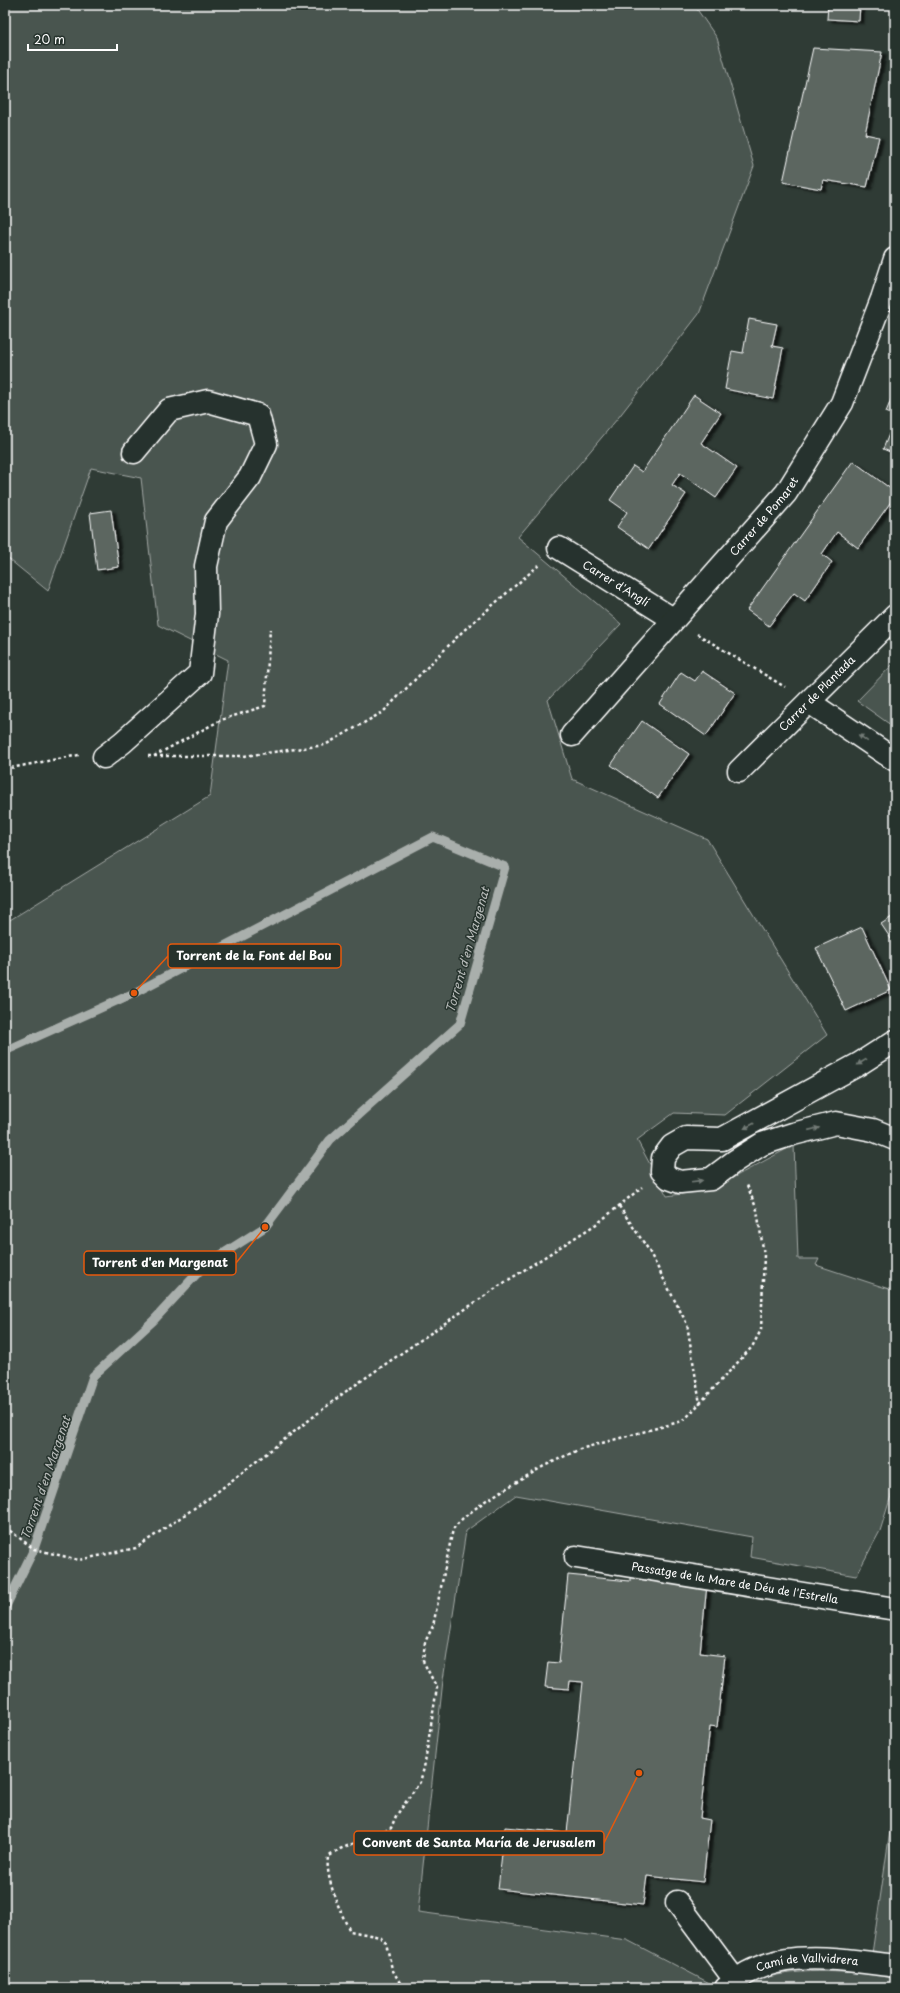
<svg xmlns="http://www.w3.org/2000/svg" width="900" height="1993" font-family="'Playpen Sans',sans-serif">
<style>
.green{fill:#4a544f;stroke:#a4aaa7}
.lines{fill:none;stroke-linecap:round;stroke-linejoin:round}
.stream{stroke:#a9afac;stroke-width:9}
.building{fill:#5b6661;stroke:#fff;filter:url(#shadow)}
.minor-casing{stroke:#fff;stroke-width:25}
.path{stroke:#fff;stroke-width:2.5;stroke-dasharray:3 3;stroke-linecap:butt}
.minor{stroke:#26332d;stroke-width:22}
.oneway{fill:#727a76}
.labels{text-anchor:middle;stroke-width:3;stroke-linejoin:round;paint-order:stroke}
.street-label{font-size:11px;fill:#fff;stroke:#26332d}
.water-label{font-size:12px;font-style:italic;fill:#b8bcba;stroke:#26332d}
.leader{fill:none;stroke:#e8590c;stroke-width:1.5}
.callout-dot{fill:#e8590c;stroke:#26332d;stroke-width:1.5}
.callout{fill:#26332d;stroke:#e8590c;stroke-width:1.5}
.callout-label{font-size:12px;text-anchor:middle;font-weight:bold;fill:#fff}
</style>
<defs>
<filter id="shadow"><feDropShadow dx="4.5" dy="2.5" stdDeviation="1" flood-color="#0009"/></filter>
</defs>
<rect width="100%" height="100%" fill="#2f3b35"/>
<filter id="ink" filterUnits="userSpaceOnUse"><feTurbulence type="fractalNoise" baseFrequency=".025" numOctaves="2"/><feDisplacementMap in="SourceGraphic" scale="8" xChannelSelector="R" yChannelSelector="G"/><feConvolveMatrix kernelMatrix="1 2 1 2 8 2 1 2 1" color-interpolation-filters="sRGB"/></filter>
<g filter="url(#ink)">
<!-- green -->
<path class="green" d="M 5,5 L 694,5 L 717,38 L 754,166 L 699,314 L 618,418 L 518,537 L 621,624 L 548,700 L 572,779 L 707,839 L 827,1035 L 725,1115 L 674,1113 L 637,1140 L 667,1196 L 710,1190 L 794,1145 L 798,1259 L 819,1259 L 816,1265 L 895,1291 L 895,1483 L 880,1531 L 856,1576 L 750,1557 L 752,1537 L 516,1495 L 466,1531 L 443,1680 L 418,1912 L 627,1940 L 719,1988 L 5,1988 L 5,923 L 210,796 L 228,660 L 158,625 L 141,478 L 91,468 L 48,591 L 5,556 Z
M 895,662 L 895,728 L 857,701 Z
M 895,1797 L 895,1988 L 736,1988 C 780,1968 822,1970 869,1974 Z"/>
<g class="lines">
<!-- stream -->
<path class="stream" d="M 5,1051 L 134,993 L 433,837 L 505,867 L 460,1024 L 330,1140 L 265,1227 L 205,1265 L 153,1321 L 93,1376 L 34,1549 L 5,1608"/>
</g>
<!-- building -->
<path class="building" d="M 828,5 L 860,5 L 859,21 L 827,19 Z
M 813,48 L 882,52 L 865,134 L 879,137 L 867,187 L 823,180 L 821,189 L 783,182 Z
M 749,319 L 777,324 L 772,346 L 783,348 L 773,399 L 725,389 L 732,351 L 743,353 Z
M 895,390 L 895,416 L 886,412 Z
M 694,395 L 721,413 L 701,443 L 737,468 L 716,498 L 680,473 L 672,485 L 686,494 L 649,549 L 617,527 L 627,512 L 610,500 L 633,466 L 642,472 Z
M 895,419 L 895,454 L 883,449 Z
M 853,461 L 895,492 L 895,496 L 858,548 L 837,532 L 822,554 L 832,562 L 805,601 L 794,593 L 769,626 L 747,610 Z
M 111,510 L 119,567 L 97,570 L 90,513 Z
M 702,671 L 735,693 L 706,736 L 660,704 L 681,672 L 695,681 Z
M 642,721 L 689,754 L 658,798 L 611,765 Z
M 895,915 L 895,945 L 881,924 Z
M 862,927 L 891,990 L 846,1011 L 816,948 Z
M 568,1575 L 630,1581 L 630,1576 L 707,1585 L 700,1653 L 725,1656 L 717,1727 L 710,1726 L 700,1818 L 710,1820 L 703,1882 L 647,1876 L 643,1905 L 498,1889 L 505,1827 L 567,1833 L 583,1682 L 570,1681 L 569,1689 L 545,1687 L 548,1662 L 559,1663 Z"/>
<g class="lines">
<defs>
<g id="minor">
<path id="s1" d="M 559,548 L 673,619"/>
<path d="M 809,702 L 895,760"/>
<path id="s2" d="M 572,735 L 786,493 L 842,403 L 882,299 L 895,259"/>
<path d="M 104,757 L 123,742 L 200,673 L 207,614 L 206,566 L 216,521 L 250,477 L 266,444 L 258,415 L 208,401 L 169,410 L 134,452"/>
<path id="s3" d="M 739,771 L 895,616"/>
<path d="M 895,1041 L 859,1064 L 722,1139 L 686,1138 L 672,1146 L 663,1158 L 662,1171 L 669,1178 L 680,1182 L 711,1179 L 735,1161 L 762,1144 L 793,1134 L 836,1123 L 873,1130 L 895,1139"/>
<path id="s4" d="M 576,1557 L 895,1609"/>
<path d="M 677,1902 L 735,1980"/>
<path id="s5" d="M 726,1988 C 773,1945 837,1959 895,1966"/>
</g>
</defs>
<!-- minor casing -->
<use href="#minor" class="minor-casing"/>
<!-- path -->
<path class="path" d="M 697,634 L 785,687
M 148,756 L 244,756 L 325,745 L 383,712 L 463,631 L 539,565
M 154,756 L 221,720 L 265,706 L 270,629
M 5,769 L 79,755
M 619,1206 L 648,1249 L 687,1324 L 700,1404
M 5,1527 L 34,1549 L 79,1560 L 136,1548 L 212,1496 L 345,1392 L 499,1286 L 598,1223 L 642,1187
M 403,1988 L 392,1969 L 386,1943 L 380,1937 L 350,1931 C 340,1912 325,1878 328,1857 L 340,1849 L 391,1828 L 396,1816 L 420,1782 L 424,1768 L 437,1688 L 423,1661 L 425,1642 L 433,1626 L 453,1529 L 463,1518 L 485,1501 L 544,1466 L 580,1449 L 679,1422 L 687,1417 L 752,1347 L 761,1330 L 764,1255 L 757,1210 L 747,1185"/>
<!-- minor -->
<use href="#minor" class="minor"/>
</g>
<!-- one-way arrows -->
<defs><path id="oneway-solid" d="M-6-.8H1V-3.2L6.5 0L1 3.2V.8H-6Z"/></defs>
<g class="oneway">
<use href="#oneway-solid" transform="translate(863 738) rotate(-144)"/>
<use href="#oneway-solid" transform="translate(862 1062) rotate(148)"/>
<use href="#oneway-solid" transform="translate(749 1126) rotate(152)"/>
<use href="#oneway-solid" transform="translate(814 1129) rotate(-13)"/>
<use href="#oneway-solid" transform="translate(697 1181) rotate(-7)"/>
</g>
</g>
<g class="labels">
<!-- street labels -->
<g class="street-label">
<text dy="4" stroke="none"><textPath href="#s2" startOffset="291">Carrer de Pomaret</textPath></text>
<text dy="4" stroke="none"><textPath href="#s1" startOffset="67">Carrer d'Anglí</textPath></text>
<text dy="4" stroke="none"><textPath href="#s3" startOffset="110">Carrer de Plantada</textPath></text>
<text dy="4" stroke="none"><textPath href="#s4" startOffset="161">Passatge de la Mare de Déu de l'Estrella</textPath></text>
<text dy="4" stroke="none"><textPath href="#s5" startOffset="88">Camí de Vallvidrera</textPath></text>
</g>
<!-- water labels -->
<g class="water-label">
<text transform="translate(468 950) rotate(-74)" y="4">Torrent d'en Margenat</text>
<text transform="translate(46 1478) rotate(-71)" y="4">Torrent d'en Margenat</text>
</g>
</g>
<!-- callouts -->
<path class="leader" d="M134 993L168 956M265 1227L236 1263M639 1773L604 1843"/>
<g class="callout-dot">
<circle cx="134" cy="993" r="4"/>
<circle cx="265" cy="1227" r="4"/>
<circle cx="639" cy="1773" r="4"/>
</g>
<g class="callout">
<rect x="168" y="944" width="173" height="24" rx="4"/>
<rect x="84" y="1251" width="152" height="24" rx="4"/>
<rect x="354" y="1831" width="250" height="24" rx="4"/>
</g>
<g class="callout-label">
<text x="254" y="960">Torrent de la Font del Bou</text>
<text x="160" y="1267">Torrent d'en Margenat</text>
<text x="479" y="1847">Convent de Santa María de Jerusalem</text>
</g>
<!-- margin -->
<rect width="900" height="1993" fill="none" stroke="#26332d" stroke-width="20"/>
<rect x="10" y="10" width="880" height="1973" fill="none" stroke="#fff" stroke-width="1.5" filter="url(#ink)"/>
<!-- scale -->
<path d="M28 44v6h89v-6" fill="none" stroke="#ffffff" stroke-width="2"/>
<text x="34" y="44" font-size="12" fill="#ffffff" stroke="#26332d" stroke-width="3" paint-order="stroke">20 m</text>
</svg>
